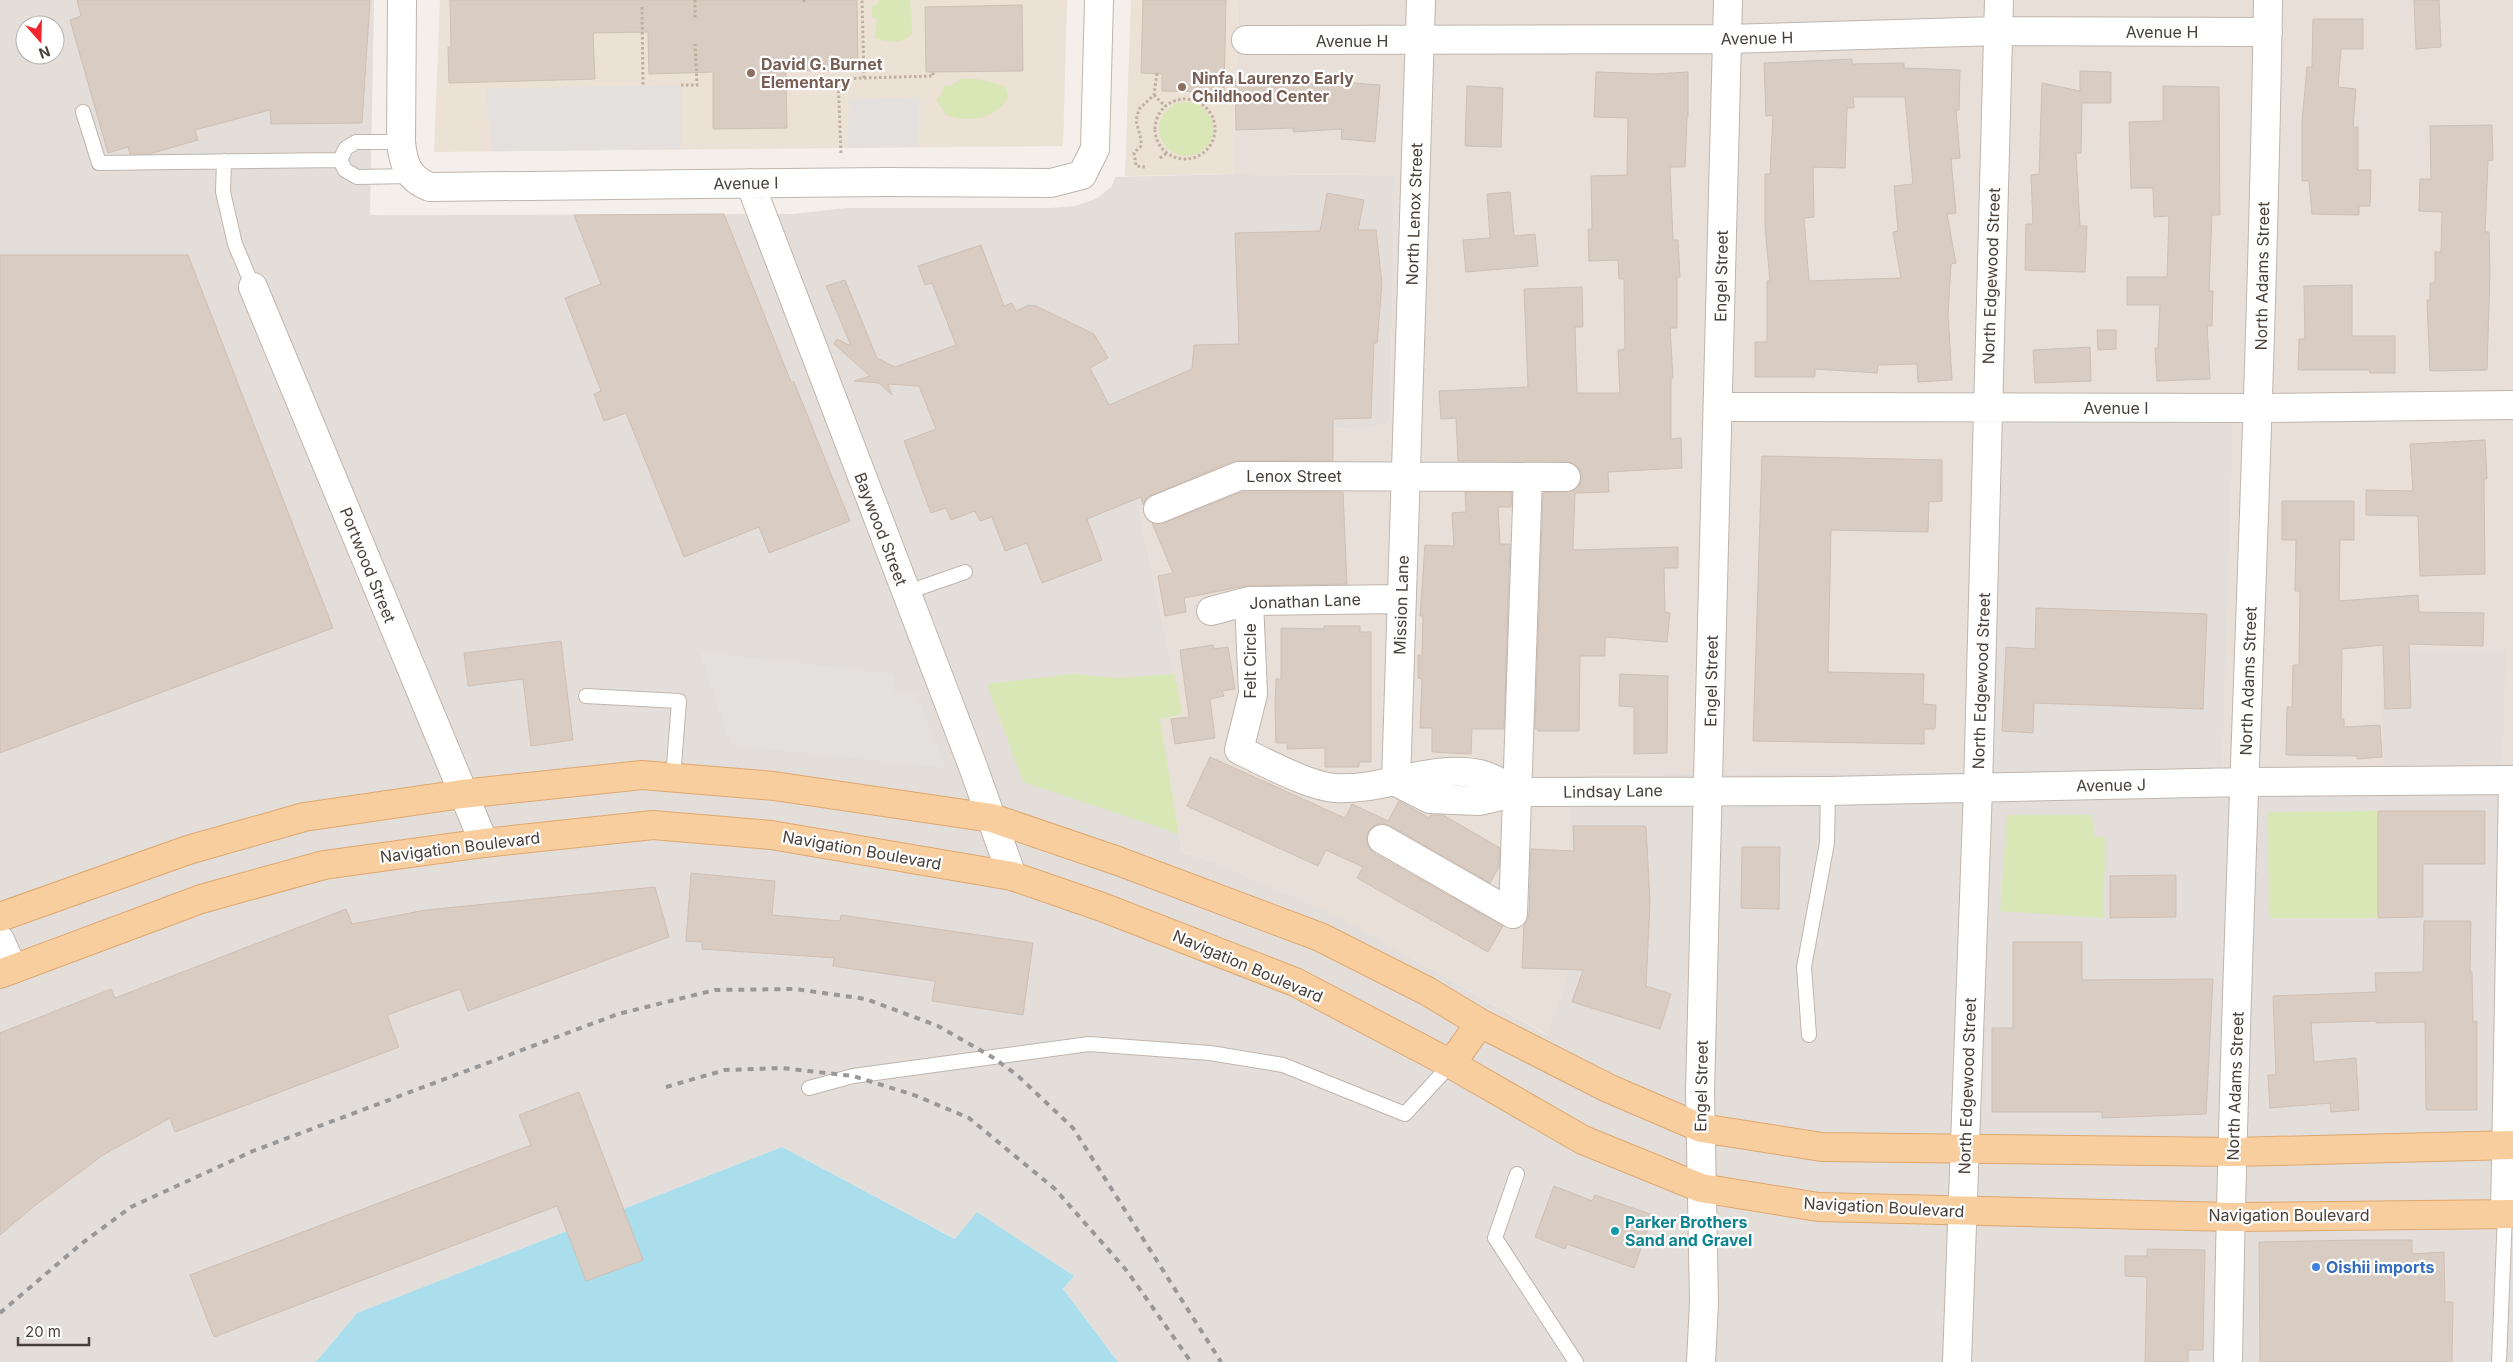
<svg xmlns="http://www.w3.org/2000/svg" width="2513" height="1362" font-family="Inter,sans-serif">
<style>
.residential{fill:#e8e0d8}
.industrial{fill:#e4dedb;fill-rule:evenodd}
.education{fill:#ece1d5}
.green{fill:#d9e6b5}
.parking{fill:#e3e0de}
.water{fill:#aadeed}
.building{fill:#d8ccc3;stroke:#d0bfb3;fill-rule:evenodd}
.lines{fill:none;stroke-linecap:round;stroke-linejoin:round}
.service-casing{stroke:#bfb5ad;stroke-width:16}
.minor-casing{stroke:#bfb5ad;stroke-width:30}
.primary-casing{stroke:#dea86e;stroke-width:30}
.path{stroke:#c0ae9f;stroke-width:3;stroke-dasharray:2.5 2.5;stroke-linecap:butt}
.service{stroke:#fff;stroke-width:14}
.minor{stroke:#fff;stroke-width:28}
.primary{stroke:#f9ce9e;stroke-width:28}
.rail{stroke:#989898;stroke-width:4;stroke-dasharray:6 6;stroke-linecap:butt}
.education-dot{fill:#8d6e63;stroke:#fff;stroke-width:2}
.culture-dot{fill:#0f9aa8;stroke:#fff;stroke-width:2}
.shop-dot{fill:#3f7fe0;stroke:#fff;stroke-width:2}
.labels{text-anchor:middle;stroke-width:4.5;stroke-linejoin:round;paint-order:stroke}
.street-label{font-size:16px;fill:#483f38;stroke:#fff}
.education-label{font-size:16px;font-weight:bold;fill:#785e54;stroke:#fff;text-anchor:start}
.culture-label{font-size:16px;font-weight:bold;fill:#0d838f;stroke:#fff;text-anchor:start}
.shop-label{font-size:16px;font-weight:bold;fill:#366cbe;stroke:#fff;text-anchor:start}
</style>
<rect width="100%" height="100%" fill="#f4efea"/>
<!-- residential -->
<path class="residential" d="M 1238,0 L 2513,0 L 2513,971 L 2383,772 L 2222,771 L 2000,422 L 1992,771 L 1570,775 L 1566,981 L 1548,1035 L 1339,917 L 1212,861 L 1182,852 L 1160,719 L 1182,714 L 1130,466 L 1225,427 L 1366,429 L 1390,423 L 1395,175 L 1233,174 Z"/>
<!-- industrial -->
<path class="industrial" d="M 0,0 L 374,0 L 370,215 L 792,214 L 846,208 L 1051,208 L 1075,206 L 1096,199 L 1112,186 L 1115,177 L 1233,174 L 1395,175 L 1390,423 L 1366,429 L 1225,427 L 1130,466 L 1182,714 L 1160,719 L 1182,852 L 1212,861 L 1340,917 L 1547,1035 L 1566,981 L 1570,775 L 1992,771 L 2000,422 L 2233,421 L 2222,771 L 2383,772 L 2382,649 L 2506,650 L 2496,971 L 2513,971 L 2513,1362 L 1118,1362 L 1063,1289 L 1074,1276 L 977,1212 L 956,1239 L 782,1147 L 357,1313 L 316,1362 L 0,1362 ZM 25,25 L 55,25 L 55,55 L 25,55 Z"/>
<!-- education -->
<path class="education" d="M 440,0 L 1067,0 L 1063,146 L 434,152 Z
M 1131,0 L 1238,0 L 1233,174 L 1125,176 Z"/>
<!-- green -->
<path class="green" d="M 880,0 L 910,0 L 912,34 C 900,45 889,42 875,38 L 877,19 L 872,17 L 872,7 L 878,4 Z
M 961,79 L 977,79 L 1005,86 L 1009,97 C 995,120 970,123 946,115 L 936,100 L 942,93 L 943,86 L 951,86 Z
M1159 129a27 27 0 1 1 54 0a27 27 0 1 1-54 0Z
M 1072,674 L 1117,678 L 1175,674 L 1182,714 L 1160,719 L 1179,834 L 1023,782 L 987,684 Z
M 2378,811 L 2378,918 L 2269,918 L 2268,812 Z
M 2007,815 L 2092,815 L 2094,837 L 2106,837 L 2103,918 L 2000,911 Z"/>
<!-- parking -->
<path class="parking" d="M 681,85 L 681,149 L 492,151 L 486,89 Z
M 919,97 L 918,147 L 848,148 L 849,100 Z
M 700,652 L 895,674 L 893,691 L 916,694 L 946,768 L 731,745 Z"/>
<!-- water -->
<path class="water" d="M 782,1147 L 955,1239 L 977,1212 L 1074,1276 L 1063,1289 L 1118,1362 L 316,1362 L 357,1313 Z"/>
<!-- building -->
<path class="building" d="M 77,0 L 370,0 L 362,123 L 271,124 L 270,110 L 195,130 L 198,140 L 149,154 L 130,154 L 128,147 L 108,153 L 70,20 L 81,16 Z
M 450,0 L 857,0 L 858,70 L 786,71 L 787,128 L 713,129 L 713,72 L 649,74 L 648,32 L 593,33 L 595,79 L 449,83 L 448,47 L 451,47 Z
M 1143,0 L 1226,0 L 1224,92 L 1162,91 L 1162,74 L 1141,73 Z
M 2414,0 L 2439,0 L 2441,47 L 2416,49 Z
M 1022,5 L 1023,71 L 926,72 L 925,7 Z
M 2313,19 L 2363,19 L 2363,49 L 2341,49 L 2338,87 L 2356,89 L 2353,127 L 2358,127 L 2358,170 L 2371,170 L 2370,206 L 2359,206 L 2359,215 L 2312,214 L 2309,181 L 2302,181 L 2302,122 L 2307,67 L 2312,67 Z
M 1852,59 L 1852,64 L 1904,63 L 1904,68 L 1960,70 L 1959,110 L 1956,110 L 1960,158 L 1951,159 L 1956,213 L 1947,214 L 1956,263 L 1951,264 L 1948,314 L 1952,380 L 1918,382 L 1917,364 L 1878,365 L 1877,373 L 1815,369 L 1815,377 L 1755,377 L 1755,342 L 1767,342 L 1767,281 L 1770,281 L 1765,227 L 1765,174 L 1770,174 L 1773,115 L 1766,116 L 1764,63 ZM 1853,97 L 1905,97 L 1913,184 L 1894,186 L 1898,231 L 1893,232 L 1901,278 L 1809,281 L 1804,218 L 1814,217 L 1813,167 L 1845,168 L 1847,108 L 1854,108 Z
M 2080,71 L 2111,72 L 2111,103 L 2082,103 L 2081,153 L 2076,153 L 2080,226 L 2087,226 L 2085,272 L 2025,270 L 2026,224 L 2033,224 L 2031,175 L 2039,174 L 2042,83 L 2080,91 Z
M 1596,72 L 1656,74 L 1688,72 L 1688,117 L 1687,117 L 1685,167 L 1670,167 L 1673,240 L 1678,240 L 1680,277 L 1677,277 L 1677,328 L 1670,328 L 1673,378 L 1671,378 L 1671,439 L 1681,438 L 1682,468 L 1608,472 L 1609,492 L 1575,493 L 1573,547 L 1574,550 L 1678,547 L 1678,568 L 1664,568 L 1665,612 L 1670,613 L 1667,642 L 1605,637 L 1605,656 L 1580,656 L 1579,731 L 1538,731 L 1538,729 L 1535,729 L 1543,493 L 1574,490 L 1580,484 L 1582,478 L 1580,470 L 1574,464 L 1566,461 L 1458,461 L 1456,418 L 1441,419 L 1439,391 L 1528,387 L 1524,289 L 1582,287 L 1583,327 L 1575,327 L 1577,393 L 1620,393 L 1618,350 L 1625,349 L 1624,279 L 1619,279 L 1618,260 L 1589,261 L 1588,229 L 1592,229 L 1591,176 L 1627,175 L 1628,118 L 1594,117 Z
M 1280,79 L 1280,85 L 1340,82 L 1380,85 L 1375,142 L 1341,139 L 1342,129 L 1293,132 L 1293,128 L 1236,130 L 1235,80 Z
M 1467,86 L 1503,88 L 1501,147 L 1465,146 Z
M 2163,86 L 2219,87 L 2220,215 L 2212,215 L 2209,291 L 2213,291 L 2212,326 L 2207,325 L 2210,379 L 2157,381 L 2155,348 L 2158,348 L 2160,305 L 2127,305 L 2127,277 L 2167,277 L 2169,216 L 2154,217 L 2153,188 L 2131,188 L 2129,122 L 2163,121 Z
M 2492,125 L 2493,160 L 2488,161 L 2485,232 L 2489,232 L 2490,271 L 2487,370 L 2430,371 L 2427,300 L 2430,300 L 2430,283 L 2435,283 L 2435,252 L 2441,252 L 2442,212 L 2419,211 L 2420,179 L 2431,179 L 2430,126 Z
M 1510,192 L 1514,236 L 1535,234 L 1538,266 L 1466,272 L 1463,240 L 1490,238 L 1487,194 Z
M 1327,193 L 1364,200 L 1358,230 L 1376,230 L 1382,283 L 1377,343 L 1374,343 L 1371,418 L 1333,419 L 1333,461 L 1233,461 L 1152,495 L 1146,499 L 1143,505 L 1141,497 L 1087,519 L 1102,560 L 1042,583 L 1027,543 L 1005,551 L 992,517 L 980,521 L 975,511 L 951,520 L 946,508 L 931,513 L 904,441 L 936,429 L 919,386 L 888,384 L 892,395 L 879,383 L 854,381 L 870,376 L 834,344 L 837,339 L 851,346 L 826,286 L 845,280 L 877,358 L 895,367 L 956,345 L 932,283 L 925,285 L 918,266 L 981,245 L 1004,306 L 1012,303 L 1016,311 L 1029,305 L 1036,306 L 1094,334 L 1108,358 L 1090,368 L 1109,405 L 1192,369 L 1194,345 L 1239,344 L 1235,233 L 1320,231 Z
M 724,214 L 791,382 L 794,382 L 850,521 L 769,553 L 759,527 L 684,557 L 626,413 L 604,421 L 594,394 L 601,391 L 565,298 L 601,284 L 574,215 Z
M 0,255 L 188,255 L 333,628 L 0,753 Z
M 2352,285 L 2352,336 L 2395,336 L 2395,373 L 2370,373 L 2369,370 L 2298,370 L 2299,339 L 2305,339 L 2304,286 Z
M 2097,330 L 2116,330 L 2116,349 L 2098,350 Z
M 2090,347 L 2091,381 L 2035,383 L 2033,350 Z
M 2485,440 L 2487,479 L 2484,479 L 2485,574 L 2420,576 L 2418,516 L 2366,515 L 2366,490 L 2413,491 L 2410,444 Z
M 1762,456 L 1942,460 L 1942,501 L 1929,502 L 1928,532 L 1831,530 L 1828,672 L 1924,674 L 1923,704 L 1936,705 L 1935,729 L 1924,729 L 1924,744 L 1753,741 Z
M 1242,492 L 1343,492 L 1347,584 L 1245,586 L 1184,598 L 1186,612 L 1165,616 L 1158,576 L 1173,573 L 1152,523 L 1164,523 Z
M 1465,492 L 1512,492 L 1511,507 L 1498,507 L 1500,544 L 1510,544 L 1504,729 L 1472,729 L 1471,754 L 1432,752 L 1432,728 L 1420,728 L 1422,679 L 1418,678 L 1418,655 L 1422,655 L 1423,616 L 1420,616 L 1425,545 L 1454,546 L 1452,513 L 1466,512 Z
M 2282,501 L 2354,501 L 2354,540 L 2340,540 L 2339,601 L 2418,595 L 2419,612 L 2484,613 L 2483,646 L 2409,644 L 2411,708 L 2385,709 L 2383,645 L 2342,649 L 2341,719 L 2344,719 L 2344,727 L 2380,725 L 2382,757 L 2357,759 L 2357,756 L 2286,755 L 2287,707 L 2292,707 L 2293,665 L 2299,665 L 2300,591 L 2295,591 L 2296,540 L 2282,540 Z
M 2036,608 L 2207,614 L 2203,709 L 2034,703 L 2033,733 L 2002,731 L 2006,647 L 2035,649 Z
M 1324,626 L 1360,626 L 1360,632 L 1371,632 L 1371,762 L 1359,762 L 1359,767 L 1325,767 L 1325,748 L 1287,749 L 1287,743 L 1276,743 L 1275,703 L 1276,679 L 1281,679 L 1281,628 L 1324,629 Z
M 561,641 L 573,740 L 531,746 L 523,679 L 468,686 L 464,653 Z
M 1213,645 L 1214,649 L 1228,647 L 1235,689 L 1222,691 L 1224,696 L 1210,699 L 1215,738 L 1175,744 L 1171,719 L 1189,717 L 1180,650 Z
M 1620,674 L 1668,676 L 1667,753 L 1634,754 L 1634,707 L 1619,706 Z
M 1210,757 L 1345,818 L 1352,804 L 1388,821 L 1399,801 L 1429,818 L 1431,815 L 1443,815 L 1500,848 L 1499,867 L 1490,883 L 1389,825 L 1381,823 L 1374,826 L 1368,832 L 1366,839 L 1368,846 L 1374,853 L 1503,926 L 1488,952 L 1357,878 L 1363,867 L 1326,850 L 1318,866 L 1187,806 Z
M 2378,811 L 2485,811 L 2485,864 L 2423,864 L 2423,917 L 2378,918 Z
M 1573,826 L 1646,826 L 1650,902 L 1646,986 L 1671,994 L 1660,1029 L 1572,1002 L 1583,970 L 1522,968 L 1524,925 L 1529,915 L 1531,849 L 1574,851 Z
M 1742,847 L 1780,847 L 1779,909 L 1741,908 Z
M 691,873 L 775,881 L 772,915 L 840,921 L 841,915 L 1033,943 L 1023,1015 L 932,1001 L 935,981 L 833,966 L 834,958 L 702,949 L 702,942 L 686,941 Z
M 2176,875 L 2176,917 L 2110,918 L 2110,876 Z
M 655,887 L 669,937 L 468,1011 L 460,989 L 387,1015 L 399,1047 L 175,1132 L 170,1118 L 103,1155 L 33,1207 L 0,1235 L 0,1033 L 111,989 L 115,998 L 346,909 L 352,924 L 426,910 Z
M 2424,921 L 2471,921 L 2470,972 L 2472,972 L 2473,1022 L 2477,1021 L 2477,1110 L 2426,1110 L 2425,1022 L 2376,1023 L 2376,1021 L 2311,1023 L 2314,1062 L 2356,1058 L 2359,1110 L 2331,1112 L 2330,1103 L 2270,1108 L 2268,1075 L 2276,1075 L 2273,996 L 2376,992 L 2375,973 L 2423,972 Z
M 2013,942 L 2082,942 L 2082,980 L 2213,979 L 2206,1114 L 2102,1118 L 2102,1112 L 1992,1112 L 1992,1028 L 2013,1028 Z
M 579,1092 L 643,1260 L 586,1281 L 557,1206 L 214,1337 L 190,1275 L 531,1145 L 519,1115 Z
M 1554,1186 L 1592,1201 L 1595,1195 L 1653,1215 L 1634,1268 L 1567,1244 L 1565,1249 L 1535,1237 Z
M 2361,1240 L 2412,1240 L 2412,1254 L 2444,1252 L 2445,1302 L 2453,1302 L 2452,1362 L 2260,1362 L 2259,1242 Z
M 2147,1249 L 2205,1250 L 2203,1350 L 2188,1350 L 2188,1362 L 2145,1362 L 2147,1277 L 2125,1276 L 2125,1256 L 2147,1256 Z"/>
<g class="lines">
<defs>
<path id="service" d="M 83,112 L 99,163 L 340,160
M 401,142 L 356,142 L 346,148 L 340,160 L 345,170 L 357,177 L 411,176
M 224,161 L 223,192 L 235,244 L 253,287
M 905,593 L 965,572
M 586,696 L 679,701 L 673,778
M 1809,1035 L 1804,967 L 1827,843 L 1828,791
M 809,1088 L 853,1076 L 1089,1044 L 1210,1053 L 1283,1065 L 1405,1114 L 1451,1064
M 1517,1174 L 1495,1238 L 1576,1362
M 2499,1362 L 2505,1214"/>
<path id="minor" d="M 402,0 L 401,142 C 403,163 408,179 430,187 L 884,182 L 1051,183 L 1082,175 L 1095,149 L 1099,0
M 1246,40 L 1727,39 L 1998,31 L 2268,32
M 750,183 L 972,764 L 1012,876
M 253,287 L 484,843
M 1718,407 L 2259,408 L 2513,405
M 1158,509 L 1239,476 L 1566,477
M 1249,601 L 1253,694 L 1239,750 C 1265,762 1308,786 1335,788 C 1385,791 1430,764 1480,774 C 1492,777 1506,786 1518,792
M 1211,611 L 1249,601 L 1401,599
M 1396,782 L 1430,799 L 1480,801 L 1518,792 L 1828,791 L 2244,782 L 2513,780
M 1396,782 L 1421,0
M 1382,839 L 1513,914 L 1528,477
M 0,940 L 13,969
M 2505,1214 L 2513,783
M 1701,1362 L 1704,1302 L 1700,1091 L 1728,0
M 1957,1362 L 1978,788 L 1999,0
M 2228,1362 C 2235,908 2261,454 2268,0"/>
<path id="primary" d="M 0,917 L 188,850 L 304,817 L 462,794 L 642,775 L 774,786 L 992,818 L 1118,861 L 1320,937 L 1427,991 L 1480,1023 L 1610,1089 L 1701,1128 L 1822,1147 L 2233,1152 L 2513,1145
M 0,974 L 201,899 L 324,865 L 484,843 L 653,825 L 771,835 L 1012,876 L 1102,907 L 1295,982 L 1451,1064 L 1583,1140 L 1701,1188 L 1818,1207 L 2231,1217 L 2513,1214
M 1451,1064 L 1480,1023"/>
</defs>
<!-- service casing -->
<use href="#service" class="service-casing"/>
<!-- minor casing -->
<use href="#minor" class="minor-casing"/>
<!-- primary casing -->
<use href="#primary" class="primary-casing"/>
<!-- path -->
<path class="path" d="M 695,0 L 695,20
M 804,0 L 804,2
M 642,7 L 643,85
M 864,78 L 933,76 L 933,72
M 806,80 L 838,79
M 681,85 L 697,85 L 695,44
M 1154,95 L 1165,106
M1155 129a30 30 0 1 1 60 0a30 30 0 1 1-60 0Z
M 841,153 L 838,79 L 864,78 L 862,0
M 1160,158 L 1167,153
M 1145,167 L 1136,166 L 1134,153 L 1141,146 L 1141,139 L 1136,121 L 1139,109 L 1154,95 L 1157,73"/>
<!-- service -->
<use href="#service" class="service"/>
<!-- minor -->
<use href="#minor" class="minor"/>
<!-- primary -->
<use href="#primary" class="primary"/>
<!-- rail -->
<path class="rail" d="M 666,1087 L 725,1070 L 782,1068 L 853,1076 L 914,1095 L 969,1118 L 1055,1189 L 1127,1271 L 1191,1362
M 0,1313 L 81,1244 L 131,1207 L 253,1151 L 618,1014 L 715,990 L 795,989 L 866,999 L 938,1026 L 992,1057 L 1017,1075 L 1073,1128 L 1221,1362"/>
</g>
<!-- markers -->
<g class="education-dot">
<circle cx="751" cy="73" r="5"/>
<circle cx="1182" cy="87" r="5"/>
</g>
<circle class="culture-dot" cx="1615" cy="1231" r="5"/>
<circle class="shop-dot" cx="2316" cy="1267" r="5"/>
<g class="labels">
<!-- street labels -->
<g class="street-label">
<text x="2162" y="38">Avenue H</text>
<text transform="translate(1757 38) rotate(-1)" y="6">Avenue H</text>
<text x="1352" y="47">Avenue H</text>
<text transform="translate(746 183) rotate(-1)" y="6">Avenue I</text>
<text transform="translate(1414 214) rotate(-88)" y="6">North Lenox Street</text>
<text transform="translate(1721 276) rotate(-89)" y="6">Engel Street</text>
<text transform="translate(1991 276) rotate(-88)" y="6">North Edgewood Street</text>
<text transform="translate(2262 276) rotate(-89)" y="6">North Adams Street</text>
<text x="2116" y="414">Avenue I</text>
<text x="1294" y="482">Lenox Street</text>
<text transform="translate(881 529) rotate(69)" y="6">Baywood Street</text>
<text transform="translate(368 565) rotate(68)" y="6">Portwood Street</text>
<text transform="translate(1305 601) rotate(-2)" y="6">Jonathan Lane</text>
<text transform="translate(1401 605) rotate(-88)" y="6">Mission Lane</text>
<text transform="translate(1250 661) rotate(-90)" y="6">Felt Circle</text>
<text transform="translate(1711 681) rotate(-89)" y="6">Engel Street</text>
<text transform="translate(1981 681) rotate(-88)" y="6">North Edgewood Street</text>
<text transform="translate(2248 681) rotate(-88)" y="6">North Adams Street</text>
<text transform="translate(2111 785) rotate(-1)" y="6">Avenue J</text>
<text transform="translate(1613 791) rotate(-1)" y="6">Lindsay Lane</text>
<text transform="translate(460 847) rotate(-7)" y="6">Navigation Boulevard</text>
<text transform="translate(862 850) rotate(10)" y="6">Navigation Boulevard</text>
<text transform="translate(1248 966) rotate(23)" y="6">Navigation Boulevard</text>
<text transform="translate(1701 1086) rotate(-89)" y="6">Engel Street</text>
<text transform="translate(1967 1086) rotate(-88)" y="6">North Edgewood Street</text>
<text transform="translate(2235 1086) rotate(-88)" y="6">North Adams Street</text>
<text transform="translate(1884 1207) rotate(3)" y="6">Navigation Boulevard</text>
<text x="2289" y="1221">Navigation Boulevard</text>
</g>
<!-- education labels -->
<g class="education-label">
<text x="761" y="70">David G. Burnet<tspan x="761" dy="18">Elementary</tspan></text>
<text x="1192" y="84">Ninfa Laurenzo Early<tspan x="1192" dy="18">Childhood Center</tspan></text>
</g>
<!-- culture labels -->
<g class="culture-label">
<text x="1625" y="1228">Parker Brothers<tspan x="1625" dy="18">Sand and Gravel</tspan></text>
</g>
<!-- shop labels -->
<g class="shop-label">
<text x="2326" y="1273">Oishii imports</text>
</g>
</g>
<!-- north arrow -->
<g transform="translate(40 40) rotate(160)"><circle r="24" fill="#ffffff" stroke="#b6b2af"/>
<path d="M0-4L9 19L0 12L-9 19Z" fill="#ef262e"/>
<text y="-8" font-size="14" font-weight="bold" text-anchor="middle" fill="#483f38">N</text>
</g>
<!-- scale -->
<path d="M18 1337v8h71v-8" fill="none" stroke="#483f38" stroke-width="2.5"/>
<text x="25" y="1337" font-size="15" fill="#483f38" stroke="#ffffff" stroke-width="4" paint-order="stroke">20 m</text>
</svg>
